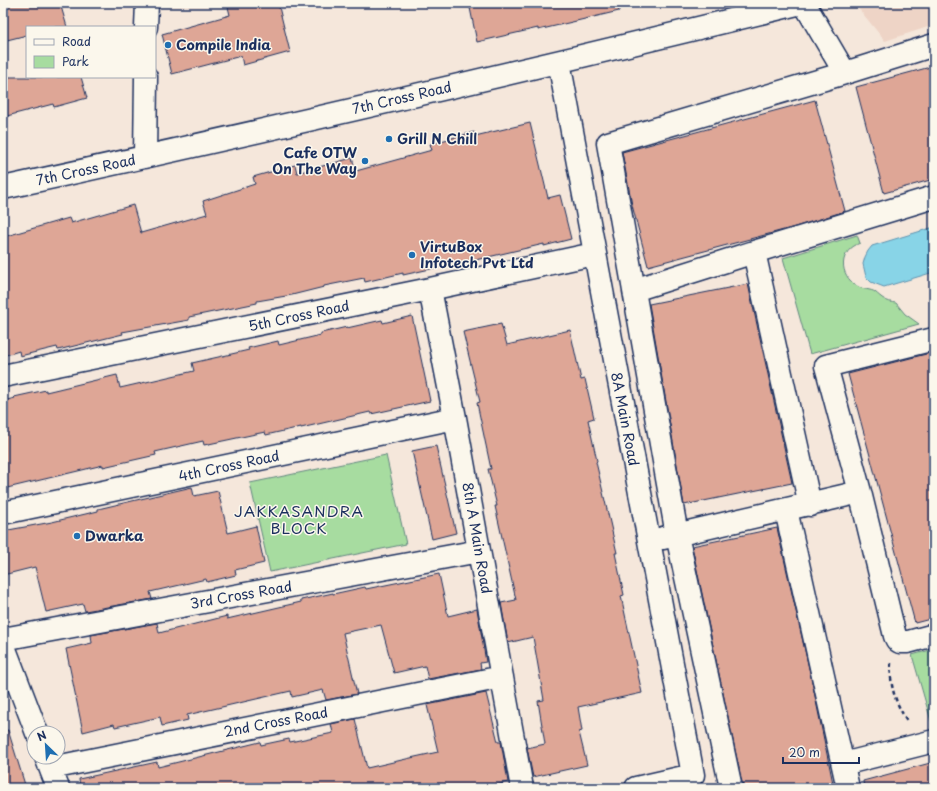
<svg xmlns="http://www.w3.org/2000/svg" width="937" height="791" font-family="'Playpen Sans',sans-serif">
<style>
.built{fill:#eed4c6}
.green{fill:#a7dca0;stroke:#61867f}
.water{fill:#88d4e7;stroke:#5c92b0}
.building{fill:#dea696;stroke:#1b2f5e}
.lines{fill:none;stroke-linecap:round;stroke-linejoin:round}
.minor-casing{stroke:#1b2f5e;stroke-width:25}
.path{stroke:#1b2f5e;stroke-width:2.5;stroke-dasharray:4 3;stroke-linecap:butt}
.minor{stroke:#fbf7ec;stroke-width:22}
.poi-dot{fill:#1f6fb2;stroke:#fbf7ec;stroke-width:1.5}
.labels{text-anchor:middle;stroke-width:3;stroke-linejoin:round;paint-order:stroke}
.poi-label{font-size:14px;font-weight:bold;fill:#1b2f5e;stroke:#fbf7ec;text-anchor:start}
.street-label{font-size:14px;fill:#1b2f5e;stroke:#fbf7ec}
.neighbourhood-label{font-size:15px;letter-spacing:1px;fill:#1b2f5e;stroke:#fbf7ec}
</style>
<rect width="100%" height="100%" fill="#f5e7db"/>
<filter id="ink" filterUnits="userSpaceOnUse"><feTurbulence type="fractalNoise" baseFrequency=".025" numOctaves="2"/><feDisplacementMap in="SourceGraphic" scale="8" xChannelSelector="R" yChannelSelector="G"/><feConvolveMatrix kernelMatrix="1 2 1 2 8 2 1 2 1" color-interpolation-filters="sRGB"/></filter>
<g filter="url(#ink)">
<!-- built -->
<path class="built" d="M 854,3 L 934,3 L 934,25 L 885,41 Z"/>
<!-- green -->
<path class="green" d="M 857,235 L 860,243 C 839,251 838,274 857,286 C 863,290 871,289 875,292 C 882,298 886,302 896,303 L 905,314 L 919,324 L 810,354 L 783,258 Z
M 386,455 L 406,544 L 270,572 L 250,483 Z
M 934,649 L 934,720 L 931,721 L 912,655 Z"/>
<!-- water -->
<path class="water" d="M 931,228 L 934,229 L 934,272 L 884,287 L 871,282 L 866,277 L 863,264 L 865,257 L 868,251 L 872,246 Z"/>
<!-- building -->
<path class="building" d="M 3,3 L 60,3 L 67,27 L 27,27 L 27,35 L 3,41 Z
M 227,3 L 278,3 L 290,52 L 243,65 L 241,56 L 172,74 L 162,34 L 230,15 Z
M 469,3 L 618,3 L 619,11 L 538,30 L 538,28 L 477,42 Z
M 934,66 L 934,179 L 884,193 L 856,87 Z
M 3,77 L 81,77 L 87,98 L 54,107 L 53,104 L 3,117 Z
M 815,100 L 845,211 L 795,227 L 648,266 L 632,205 L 622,152 Z
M 530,123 L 548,198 L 560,195 L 571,239 L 544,246 L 544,244 L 471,261 L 471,260 L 403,275 L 403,273 L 365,282 L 364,278 L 324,286 L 324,287 L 292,295 L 257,301 L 257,303 L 189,317 L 189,320 L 122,332 L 123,334 L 58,350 L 57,347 L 20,356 L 19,351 L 3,356 L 3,237 L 69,218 L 71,223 L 133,205 L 141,233 L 207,214 L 203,201 L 255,184 L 253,177 L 295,165 L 297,173 L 352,158 L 356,171 L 432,150 L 430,144 L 474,132 L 475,136 Z
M 748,284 L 792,483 L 684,505 L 649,304 Z
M 412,316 L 430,401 L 371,414 L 370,412 L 301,428 L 301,427 L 266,435 L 265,432 L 204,445 L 203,441 L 155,452 L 156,455 L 103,467 L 103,465 L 3,489 L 3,401 L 15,398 L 14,397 L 46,390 L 46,392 L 117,375 L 120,388 L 194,371 L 192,363 L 249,350 L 248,348 L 278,341 L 279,345 L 321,335 L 321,333 L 347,327 L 347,328 L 382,320 L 383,323 Z
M 501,324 L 507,345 L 570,330 L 581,380 L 585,379 L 594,418 L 588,420 L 597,461 L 596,462 L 617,553 L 615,553 L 624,595 L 621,596 L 642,693 L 578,707 L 582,731 L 579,732 L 587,765 L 533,777 L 527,748 L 545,744 L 538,701 L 544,700 L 533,637 L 508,643 L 501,603 L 516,600 L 495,506 L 497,506 L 488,469 L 491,469 L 477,403 L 480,402 L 463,332 Z
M 934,352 L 934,618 L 915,623 L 848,374 Z
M 436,446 L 456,533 L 432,539 L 412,451 Z
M 192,487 L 194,496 L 218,491 L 228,533 L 256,526 L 264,563 L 235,570 L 236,575 L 207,582 L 206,579 L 150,592 L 152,599 L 85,611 L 83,604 L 46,612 L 35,567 L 3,575 L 3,531 L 52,522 L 98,511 L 98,509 Z
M 777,528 L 811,677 L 834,788 L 743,788 L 692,546 Z
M 439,574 L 448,616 L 477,609 L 486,662 L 480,663 L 481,669 L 428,679 L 425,666 L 394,673 L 381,625 L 343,633 L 357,694 L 326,700 L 323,690 L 292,697 L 291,691 L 187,715 L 188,720 L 162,726 L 160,717 L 115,727 L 114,724 L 83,732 L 66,649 L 92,643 L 91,635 L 157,623 L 159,633 L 227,616 L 227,619 L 301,602 L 301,600 L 333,593 L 333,594 L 365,587 L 366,589 Z
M 486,693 L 498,742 L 501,742 L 508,782 L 482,788 L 80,788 L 79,779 L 157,762 L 158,767 L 260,742 L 261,745 L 289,739 L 290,742 L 333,733 L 331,724 L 355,719 L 367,768 L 415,757 L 438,752 L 427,705 Z
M 8,730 L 26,788 L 3,788 L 3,731 Z
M 934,762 L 934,788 L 864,788 L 863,781 Z"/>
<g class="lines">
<defs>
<path id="minor" d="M 804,3 L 845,73
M 146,27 L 147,3
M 559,62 L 693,775 L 636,788
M 145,157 L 146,77
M 3,188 C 270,130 536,68 801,3
M 430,289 L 455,418 L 522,788
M 634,290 L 754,252
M 934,339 L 826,366 L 860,492 L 895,636 L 897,640 L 900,642 L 908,642 L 934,635
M 3,376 L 430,289 L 594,254
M 810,505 L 754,252 L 934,197
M 786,510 L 848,788
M 3,513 L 455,418
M 663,538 L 860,492
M 3,639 L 479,551
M 3,644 L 37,733
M 46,757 L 58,788
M 843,764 L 934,741
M 51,768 L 502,677
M 731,788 L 677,535 L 608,143 L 845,73 L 934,45"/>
</defs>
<!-- minor casing -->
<use href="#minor" class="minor-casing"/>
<!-- path -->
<path class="path" d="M 891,663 C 889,685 896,705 908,722"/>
<!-- minor -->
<use href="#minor" class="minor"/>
</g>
</g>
<!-- markers -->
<g class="poi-dot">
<circle cx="168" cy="45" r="4"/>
<circle cx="389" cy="139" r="4"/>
<circle cx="365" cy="161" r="4"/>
<circle cx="412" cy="255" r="4"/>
<circle cx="77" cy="536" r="4"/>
</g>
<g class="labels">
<!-- poi labels -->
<g class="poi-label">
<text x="176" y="50">Compile India</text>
<text x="397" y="144">Grill N Chill</text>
<text x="357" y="158" text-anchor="end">Cafe OTW<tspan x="357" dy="16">On The Way</tspan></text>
<text x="420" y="252">VirtuBox<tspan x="420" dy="16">Infotech Pvt Ltd</tspan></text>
<text x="85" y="541">Dwarka</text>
</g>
<!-- street labels -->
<g class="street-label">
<text transform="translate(402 98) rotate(-13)" y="5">7th Cross Road</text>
<text transform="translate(86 170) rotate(-12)" y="5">7th Cross Road</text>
<text transform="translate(299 316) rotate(-12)" y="5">5th Cross Road</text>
<text transform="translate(625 419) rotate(79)" y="5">8A Main Road</text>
<text transform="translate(229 466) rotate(-12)" y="5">4th Cross Road</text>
<text transform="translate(477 538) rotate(80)" y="5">8th A Main Road</text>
<text transform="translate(241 595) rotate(-10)" y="5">3rd Cross Road</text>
<text transform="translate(276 722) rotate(-11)" y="5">2nd Cross Road</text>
</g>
<!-- neighbourhood labels -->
<g class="neighbourhood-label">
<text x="299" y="517">JAKKASANDRA<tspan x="299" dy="17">BLOCK</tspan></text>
</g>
</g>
<!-- margin -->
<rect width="937" height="791" fill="none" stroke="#fbf7ec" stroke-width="16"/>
<rect x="8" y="8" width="921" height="775" fill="none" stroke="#1b2f5e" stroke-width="1.5" filter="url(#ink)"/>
<!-- legend -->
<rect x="26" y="26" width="130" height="52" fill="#fbf7ec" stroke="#a1a7b3"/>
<rect x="34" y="39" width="20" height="6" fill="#fbf7ec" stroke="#a1a7b3"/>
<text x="62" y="46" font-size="12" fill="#1b2f5e">Road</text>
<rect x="34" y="56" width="20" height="12" fill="#a7dca0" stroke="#a1a7b3"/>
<text x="62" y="66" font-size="12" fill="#1b2f5e">Park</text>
<!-- north arrow -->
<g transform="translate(46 745) rotate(335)"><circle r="19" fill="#fbf7ec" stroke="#a1a7b3"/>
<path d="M0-3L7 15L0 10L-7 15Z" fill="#1f6fb2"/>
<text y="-6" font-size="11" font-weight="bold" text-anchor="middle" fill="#1b2f5e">N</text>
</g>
<!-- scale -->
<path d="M783 757v6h76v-6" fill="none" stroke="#1b2f5e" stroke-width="2"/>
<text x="789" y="757" font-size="12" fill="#1b2f5e" stroke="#fbf7ec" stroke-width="3" paint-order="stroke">20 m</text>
</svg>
